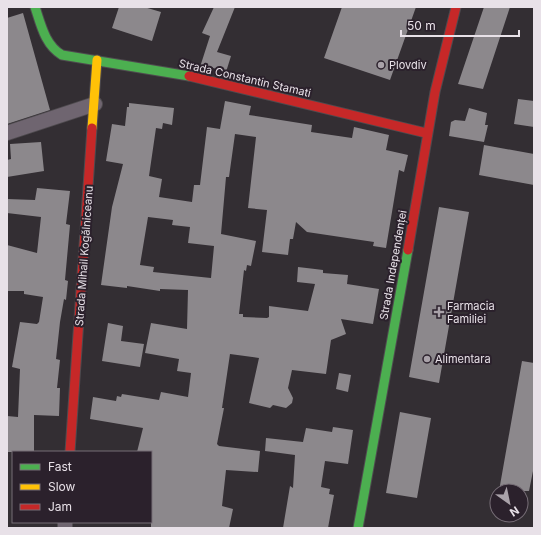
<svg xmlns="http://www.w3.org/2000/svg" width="541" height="535" font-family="Inter,sans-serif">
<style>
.building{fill:#8c888c;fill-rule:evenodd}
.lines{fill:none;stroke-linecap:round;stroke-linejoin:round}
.street-casing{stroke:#4f4b4f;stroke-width:16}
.fast-casing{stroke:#4f4b4f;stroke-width:11}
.slow-casing{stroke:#4f4b4f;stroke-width:11}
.jam-casing{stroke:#4f4b4f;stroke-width:11}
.street{stroke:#6f6570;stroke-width:14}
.fast{stroke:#4caf50;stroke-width:9}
.slow{stroke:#ffc107;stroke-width:9}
.jam{stroke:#c62828;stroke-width:9}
.poi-dot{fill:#a9a2a9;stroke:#2b212c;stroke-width:1.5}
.labels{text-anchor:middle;stroke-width:4;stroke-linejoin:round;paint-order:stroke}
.poi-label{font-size:11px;fill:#e8e1e8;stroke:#2b212c;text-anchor:start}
.street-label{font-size:11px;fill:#e8e1e8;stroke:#2b212c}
</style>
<rect width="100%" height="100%" fill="#332e33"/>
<!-- building -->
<path class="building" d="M 119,7 L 144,7 L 161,12 L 152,41 L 112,28 Z
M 214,7 L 235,7 L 217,52 L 231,56 L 226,72 L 210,67 L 210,70 L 200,67 L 210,36 L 202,33 Z
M 342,7 L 416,7 L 390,80 L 324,58 Z
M 484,7 L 510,7 L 483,89 L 458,84 Z
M 23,13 L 50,110 L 7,124 L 7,18 Z
M 518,99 L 534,101 L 534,127 L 514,124 Z
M 225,101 L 251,106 L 249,115 L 312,125 L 311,132 L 352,138 L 354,127 L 389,135 L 386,150 L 408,155 L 404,172 L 399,170 L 386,248 L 373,246 L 374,242 L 307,232 L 296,222 L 293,239 L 290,239 L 288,255 L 262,252 L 267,210 L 248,208 L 256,137 L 235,134 L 229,177 L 226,177 L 221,234 L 256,241 L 251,266 L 247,265 L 246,271 L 244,270 L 239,314 L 243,314 L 243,317 L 267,318 L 269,317 L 269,306 L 308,311 L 315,284 L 297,282 L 298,267 L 315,269 L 323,270 L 323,273 L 348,275 L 347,284 L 379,289 L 373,324 L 341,319 L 346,334 L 331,340 L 326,374 L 292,370 L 288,388 L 293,398 L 292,403 L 286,408 L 273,405 L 270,408 L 249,403 L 259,358 L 230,354 L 222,408 L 224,408 L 217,444 L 219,446 L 260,451 L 258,472 L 226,470 L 222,506 L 233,509 L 229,528 L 151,528 L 151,452 L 137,452 L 143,428 L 90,419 L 93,397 L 116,401 L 117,396 L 121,397 L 122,394 L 159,400 L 161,392 L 188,397 L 191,373 L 177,371 L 179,359 L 145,353 L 151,323 L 187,329 L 188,290 L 160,289 L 160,291 L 127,286 L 127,288 L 101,285 L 112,207 L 123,164 L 106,161 L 112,124 L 125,126 L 127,107 L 129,107 L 129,103 L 174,108 L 172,125 L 163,123 L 162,129 L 156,128 L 149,176 L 162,179 L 159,197 L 192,202 L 194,185 L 200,185 L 207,127 L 220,129 ZM 148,217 L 173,220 L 172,225 L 190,227 L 188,243 L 214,246 L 211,278 L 153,272 L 154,267 L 140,265 Z
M 469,108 L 487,113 L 485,125 L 488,125 L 484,142 L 449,136 L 451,122 L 455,120 L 465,121 Z
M 41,142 L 44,171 L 7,177 L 7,160 L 11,159 L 10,144 Z
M 484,145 L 534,154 L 534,185 L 479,175 Z
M 37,188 L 70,191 L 66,224 L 70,225 L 65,280 L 68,281 L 66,300 L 64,299 L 60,322 L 56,359 L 60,360 L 57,388 L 60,388 L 59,416 L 34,415 L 34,452 L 7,452 L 7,416 L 18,417 L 20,369 L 12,367 L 20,322 L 37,324 L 39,322 L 43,297 L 24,294 L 24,291 L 7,291 L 7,245 L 37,253 L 41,217 L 7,213 L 7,199 L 35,200 Z
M 439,207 L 469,212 L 439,383 L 409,377 Z
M 108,323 L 123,326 L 121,341 L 144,344 L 140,367 L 102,361 Z
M 522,361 L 534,363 L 534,466 L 529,491 L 499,491 Z
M 339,373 L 351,375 L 348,392 L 336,389 Z
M 400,412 L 431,418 L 417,498 L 386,493 Z
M 333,427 L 353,430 L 348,464 L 325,461 L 321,487 L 330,489 L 329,494 L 334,495 L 328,528 L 283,528 L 290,486 L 293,488 L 295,455 L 265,451 L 266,438 L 303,442 L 306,428 L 332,432 Z"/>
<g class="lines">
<defs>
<path id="street" d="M 7,133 L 95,104
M 65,528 L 65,522"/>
<path id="fast" d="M 35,7 C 41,25 45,45 62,55 L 189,76
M 358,528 L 408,250"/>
<path id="slow" d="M 92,128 L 97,60"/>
<path id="jam" d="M 189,76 L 426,133
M 408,250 L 435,92 L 456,7
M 70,452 L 92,128"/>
</defs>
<!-- street casing -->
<use href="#street" class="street-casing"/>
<!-- fast casing -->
<use href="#fast" class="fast-casing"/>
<!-- slow casing -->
<use href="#slow" class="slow-casing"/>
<!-- jam casing -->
<use href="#jam" class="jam-casing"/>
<!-- street -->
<use href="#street" class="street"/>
<!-- fast -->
<use href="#fast" class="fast"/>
<!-- slow -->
<use href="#slow" class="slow"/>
<!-- jam -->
<use href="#jam" class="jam"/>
</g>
<!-- markers -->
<g class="poi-dot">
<circle cx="381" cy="65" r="4"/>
<path d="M437 306h4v4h4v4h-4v4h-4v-4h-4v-4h4z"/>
<circle cx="427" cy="359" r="4"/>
</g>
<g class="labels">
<!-- poi labels -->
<g class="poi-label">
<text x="389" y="69">Plovdiv</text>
<text x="447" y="310">Farmacia<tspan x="447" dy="13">Familiei</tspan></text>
<text x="435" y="363">Alimentara</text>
</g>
<!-- street labels -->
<g class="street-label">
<text transform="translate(245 78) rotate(13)" y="4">Strada Constantin Stamati</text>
<text transform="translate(84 256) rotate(-86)" y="4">Strada Mihail Kogălniceanu</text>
<text transform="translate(393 265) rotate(-80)" y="4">Strada Independenței</text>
</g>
</g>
<!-- border -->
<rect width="541" height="535" fill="none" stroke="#e8e1e8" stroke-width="16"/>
<!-- legend -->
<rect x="12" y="451" width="140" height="72" fill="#2b212c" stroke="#776e77"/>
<rect x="20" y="464" width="20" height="6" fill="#4caf50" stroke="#776e77"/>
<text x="48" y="471" font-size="12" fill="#e8e1e8">Fast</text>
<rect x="20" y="484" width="20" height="6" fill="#ffc107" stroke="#776e77"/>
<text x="48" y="491" font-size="12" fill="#e8e1e8">Slow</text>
<rect x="20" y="504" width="20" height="6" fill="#c62828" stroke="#776e77"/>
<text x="48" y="511" font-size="12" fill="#e8e1e8">Jam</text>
<!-- north arrow -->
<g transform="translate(509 503) rotate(147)"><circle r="19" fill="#2b212c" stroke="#776e77"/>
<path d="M0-3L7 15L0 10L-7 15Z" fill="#a9a2a9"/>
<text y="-6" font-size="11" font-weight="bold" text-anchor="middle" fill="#e8e1e8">N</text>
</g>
<!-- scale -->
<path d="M401 30v6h118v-6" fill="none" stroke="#e8e1e8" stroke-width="2"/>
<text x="407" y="30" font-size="12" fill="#e8e1e8" stroke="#2b212c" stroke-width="3" paint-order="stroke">50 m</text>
</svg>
